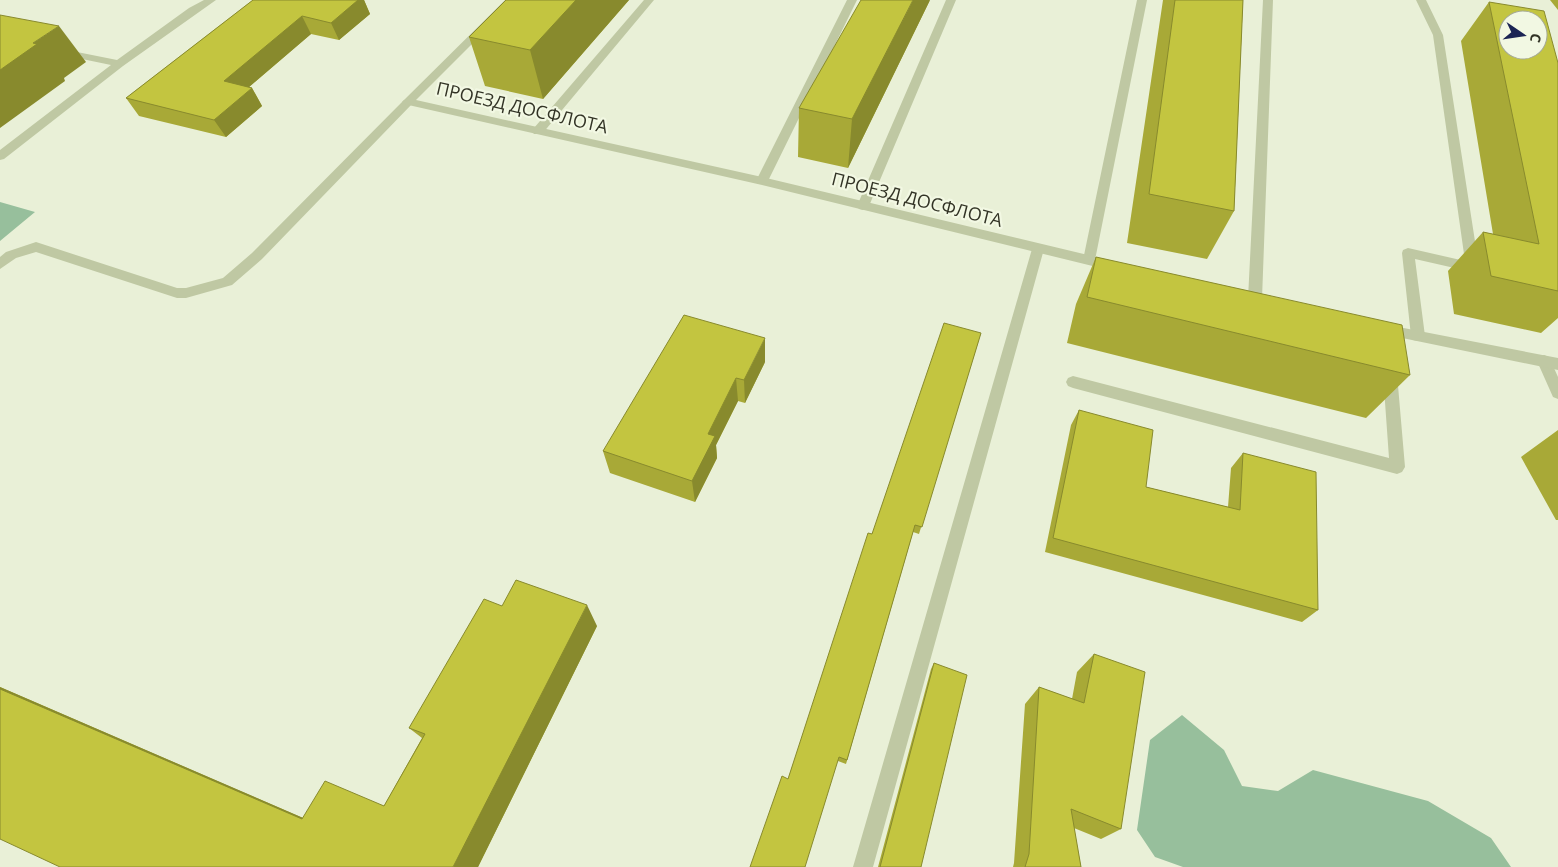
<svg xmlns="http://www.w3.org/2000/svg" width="1558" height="867" font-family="'Open Sans',sans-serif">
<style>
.green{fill:#97bf9c}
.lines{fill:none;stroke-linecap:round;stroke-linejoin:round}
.lane{fill:#bfc8a3;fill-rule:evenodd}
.street{fill:#bfc8a3;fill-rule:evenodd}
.wall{fill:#a8a937}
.shaded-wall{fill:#888a2d}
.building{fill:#c3c540;stroke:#888a2d;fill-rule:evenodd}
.labels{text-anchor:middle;stroke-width:4.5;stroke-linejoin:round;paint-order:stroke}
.street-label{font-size:18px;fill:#323325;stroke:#f2f8e3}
</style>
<rect width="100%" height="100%" fill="#e9f0d7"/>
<!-- green -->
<path class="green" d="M 0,202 L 35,212 L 0,241 Z
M 1182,715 L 1224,750 L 1242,786 L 1278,791 L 1313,770 L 1428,801 L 1491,838 L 1511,867 L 1183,867 L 1155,857 L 1137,830 L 1150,740 Z"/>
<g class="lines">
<!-- lane -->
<path class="lane" d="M 204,0 L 216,0 L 123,66 L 4,159 L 0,160 L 0,150 L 111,65 L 58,54 L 57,52 L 58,50 L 62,49 L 117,60 L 189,8 Z
M 644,0 L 654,0 L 542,134 L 534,134 L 532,131 L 534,128 Z
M 847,0 L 857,0 L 768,181 L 766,184 L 758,184 L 756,181 Z
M 946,0 L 956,0 L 869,206 L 863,210 L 859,209 L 857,206 Z
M 1137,0 L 1147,0 L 1095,260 L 1094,263 L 1084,263 L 1083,260 Z
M 1263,0 L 1273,0 L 1262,299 L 1260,303 L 1250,303 L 1248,299 Z
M 1416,0 L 1426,0 L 1443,35 L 1479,267 L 1477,270 L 1472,272 L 1415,259 L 1425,336 L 1423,340 L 1418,341 L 1413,340 L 1411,336 L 1402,253 L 1403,250 L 1408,248 L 1465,261 L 1433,35 Z
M 408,99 L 412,100 L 414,102 L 412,104 L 262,259 L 232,285 L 186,298 L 177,298 L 36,252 L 16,258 L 0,269 L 0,257 L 6,252 L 36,242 L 177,288 L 186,288 L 223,278 L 252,253 L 404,100 Z
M 1038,244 L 1043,246 L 1044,249 L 873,867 L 853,867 L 1032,249 L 1033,246 Z
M 1544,355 L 1549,357 L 1558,377 L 1558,399 L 1553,397 L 1537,361 L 1539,357 Z
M 1390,368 L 1395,370 L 1397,374 L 1405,467 L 1402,472 L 1397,474 L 1073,388 L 1068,386 L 1066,382 L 1068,378 L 1073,376 L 1389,458 L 1383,374 L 1385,370 Z"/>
<!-- street -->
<path class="street" d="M 505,0 L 516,0 L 416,100 L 762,177 L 1113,261 L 1118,263 L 1119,266 L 1118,269 L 1113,271 L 762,185 L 404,104 L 402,102 L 404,100 Z
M 1383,324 L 1558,358 L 1558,370 L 1378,333 L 1376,329 L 1378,325 Z"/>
</g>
<!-- wall -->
<path class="wall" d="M 253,0 L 364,0 L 370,14 L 339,40 L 311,34 L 249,87 L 252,88 L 262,106 L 226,137 L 139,116 L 126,98 Z
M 506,0 L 629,0 L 543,99 L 485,86 L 469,37 Z
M 930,0 L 848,168 L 798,157 L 799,108 Z
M 1163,0 L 1243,0 L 1234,211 L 1207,259 L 1127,243 Z
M 1550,0 L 1558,0 L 1558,10 Z
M 1489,2 L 1558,63 L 1558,318 L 1541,333 L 1454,314 L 1448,271 L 1483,232 L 1493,234 L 1461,41 Z
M 1096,257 L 1410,375 L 1366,418 L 1067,343 L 1076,304 Z
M 981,333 L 919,534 L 913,532 L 846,764 L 838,761 L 788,779 L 872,534 Z
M 765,362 L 745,403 L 738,401 L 716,445 L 717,458 L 695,502 L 610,473 L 603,451 Z
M 1079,410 L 1146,487 L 1228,507 L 1231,468 L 1243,453 L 1318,610 L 1302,622 L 1045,552 L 1071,425 Z
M 1558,430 L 1558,520 L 1556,520 L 1521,457 Z
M 502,606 L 597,626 L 478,867 L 0,839 L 0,687 L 303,818 L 384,806 L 422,738 L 409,728 Z
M 1094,654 L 1121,829 L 1101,839 L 1074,828 L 1081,867 L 1013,867 L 1014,863 L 1025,704 L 1039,687 L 1072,699 L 1077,672 Z
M 934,663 L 921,867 L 878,867 L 931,669 Z"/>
<!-- shaded-wall -->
<path class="shaded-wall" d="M 358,0 L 364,0 L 370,14 L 339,40 L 331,23 Z
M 576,0 L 629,0 L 543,99 L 530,50 Z
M 913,0 L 930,0 L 848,168 L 852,119 Z
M 302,16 L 311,34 L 235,99 L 224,81 Z
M 59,26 L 86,62 L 64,78 L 65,81 L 0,128 L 0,70 L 33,43 Z
M 252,88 L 262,106 L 226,137 L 214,120 Z
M 765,338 L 765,362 L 745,403 L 744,380 Z
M 736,378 L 738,401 L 716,445 L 717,458 L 695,502 L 692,481 L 708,434 Z
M 587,605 L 597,626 L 478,867 L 453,867 Z
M 0,687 L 331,830 L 302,819 L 0,689 Z"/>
<!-- building -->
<path class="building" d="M 253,0 L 358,0 L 331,23 L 302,16 L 224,81 L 252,88 L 214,120 L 126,98 Z
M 506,0 L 576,0 L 530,50 L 469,37 Z
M 861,0 L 913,0 L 852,119 L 799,108 Z
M 1175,0 L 1243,0 L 1234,211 L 1149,194 Z
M 1489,2 L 1544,11 L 1558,63 L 1558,291 L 1491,276 L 1483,232 L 1539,244 ZM 1508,20 L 1538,20 L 1538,50 L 1508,50 Z
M 0,15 L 59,26 L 33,43 L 37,44 L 0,70 Z
M 1096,257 L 1402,325 L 1410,375 L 1087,297 Z
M 684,315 L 765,338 L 744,380 L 736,378 L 708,434 L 715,436 L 692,481 L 603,451 Z
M 944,323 L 981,333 L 922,527 L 915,525 L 847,760 L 839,757 L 805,867 L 750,867 L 782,776 L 788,779 L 868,533 L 872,534 Z
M 1079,410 L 1153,430 L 1146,487 L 1240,510 L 1243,453 L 1316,472 L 1318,610 L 1053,538 Z
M 516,580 L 587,605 L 453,867 L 60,867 L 0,839 L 0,689 L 302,819 L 325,781 L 384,806 L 425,734 L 409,728 L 484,599 L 502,606 Z
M 1094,654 L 1145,672 L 1121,829 L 1071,809 L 1081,867 L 1025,867 L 1029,854 L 1039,687 L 1084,703 Z
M 934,663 L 967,675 L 921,867 L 880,867 Z"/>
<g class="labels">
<!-- street labels -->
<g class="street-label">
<text transform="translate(522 108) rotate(13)" y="6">ПРОЕЗД ДОСФЛОТА</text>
<text transform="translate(917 200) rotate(14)" y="6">ПРОЕЗД ДОСФЛОТА</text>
</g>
</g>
<!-- north arrow -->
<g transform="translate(1523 35) rotate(103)"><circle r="24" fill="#f2f8e3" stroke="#a5a997"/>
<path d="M0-4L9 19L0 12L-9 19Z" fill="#1b2454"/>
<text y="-8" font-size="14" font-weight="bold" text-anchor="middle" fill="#323325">С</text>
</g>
</svg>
